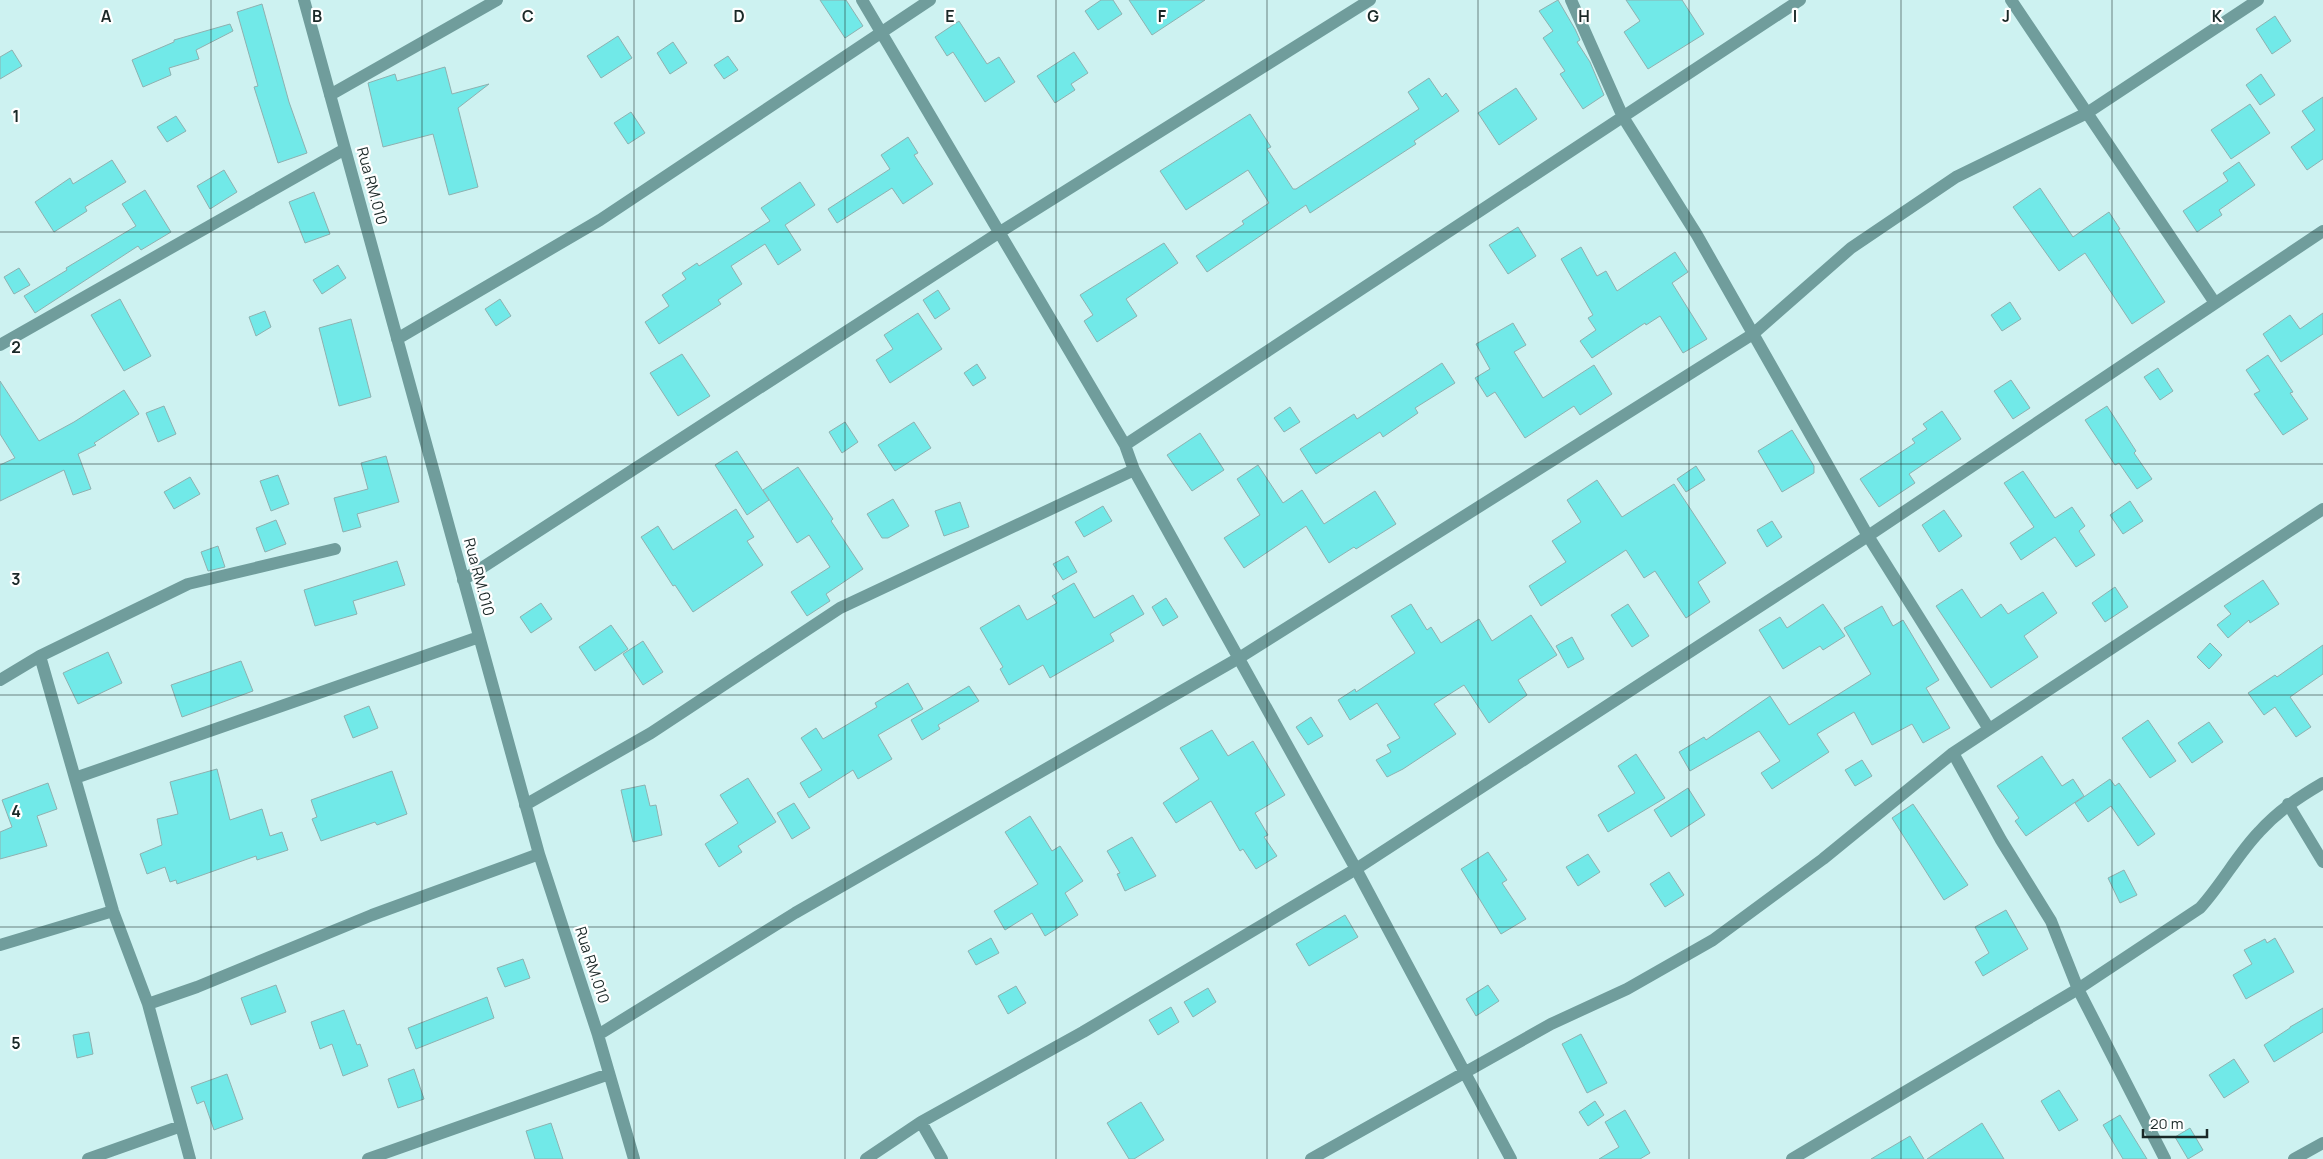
<svg xmlns="http://www.w3.org/2000/svg" width="2323" height="1159" font-family="Manrope,sans-serif">
<style>
.building{fill:#71e9e8;stroke:#8eb1b0}
.lines{fill:none;stroke-linecap:round;stroke-linejoin:round}
.minor{stroke:#709d9c;stroke-width:12}
.grid{fill:none;stroke:#1a2827;stroke-width:1;stroke-opacity:0.55}
.labels{text-anchor:middle;stroke-width:4.5;stroke-linejoin:round;paint-order:stroke}
.street-label{font-size:15px;fill:#1a2827;stroke:#fff}
.grid-label{font-size:16px;text-anchor:middle;font-weight:bold;fill:#1a2827;stroke:#fff;stroke-width:4.5;stroke-linejoin:round;paint-order:stroke}
</style>
<rect width="100%" height="100%" fill="#cdf2f1"/>
<!-- building -->
<path class="building" d="M 820,0 L 846,0 L 863,26 L 845,38 Z
M 1101,0 L 1113,0 L 1122,14 L 1098,30 L 1085,11 Z
M 1129,0 L 1205,0 L 1152,35 Z
M 1558,0 L 1575,29 L 1580,40 L 1577,42 L 1590,62 L 1604,95 L 1583,109 L 1560,74 L 1565,71 L 1543,38 L 1553,31 L 1539,11 Z
M 1626,0 L 1682,0 L 1704,34 L 1648,69 L 1624,32 L 1640,21 Z
M 262,4 L 289,102 L 307,153 L 278,163 L 254,87 L 258,86 L 237,12 Z
M 2275,16 L 2291,41 L 2272,54 L 2256,29 Z
M 959,21 L 987,64 L 999,57 L 1015,82 L 985,102 L 953,52 L 947,56 L 935,37 Z
M 230,24 L 233,31 L 196,50 L 199,59 L 169,68 L 171,75 L 143,87 L 132,60 L 174,42 L 174,40 Z
M 618,36 L 632,58 L 601,78 L 587,56 Z
M 673,42 L 687,63 L 670,74 L 657,53 Z
M 12,50 L 22,66 L 0,79 L 0,57 Z
M 1074,52 L 1088,73 L 1071,84 L 1075,90 L 1055,103 L 1037,76 Z
M 728,56 L 738,70 L 724,79 L 714,65 Z
M 445,67 L 452,94 L 489,84 L 458,108 L 478,187 L 449,195 L 433,134 L 383,147 L 368,83 L 395,74 L 397,81 Z
M 2261,74 L 2275,95 L 2260,105 L 2246,85 Z
M 1429,78 L 1442,97 L 1446,93 L 1459,111 L 1414,141 L 1416,144 L 1310,213 L 1306,205 L 1207,272 L 1196,256 L 1244,224 L 1242,221 L 1269,203 L 1248,170 L 1186,210 L 1160,171 L 1250,114 L 1271,147 L 1267,149 L 1293,189 L 1296,189 L 1419,109 L 1408,92 Z
M 1516,88 L 1537,119 L 1499,145 L 1478,113 Z
M 2323,97 L 2323,159 L 2307,170 L 2291,147 L 2315,130 L 2302,111 Z
M 2250,104 L 2270,133 L 2231,159 L 2211,130 Z
M 631,112 L 645,133 L 628,144 L 614,123 Z
M 176,116 L 186,131 L 167,142 L 157,127 Z
M 908,137 L 918,153 L 914,155 L 933,184 L 903,204 L 892,188 L 837,223 L 828,209 L 890,169 L 881,155 Z
M 112,160 L 126,182 L 85,207 L 87,211 L 54,232 L 35,202 L 70,178 L 73,184 Z
M 2239,162 L 2255,185 L 2219,210 L 2222,215 L 2197,232 L 2183,211 L 2228,181 L 2223,173 Z
M 224,170 L 237,192 L 210,209 L 197,186 Z
M 800,182 L 815,205 L 785,225 L 801,250 L 778,265 L 765,244 L 731,266 L 742,284 L 718,300 L 721,304 L 659,344 L 645,322 L 669,306 L 662,295 L 686,279 L 682,273 L 697,263 L 699,266 L 770,221 L 761,208 Z
M 2040,188 L 2073,237 L 2109,212 L 2120,229 L 2118,230 L 2165,302 L 2132,324 L 2085,253 L 2059,271 L 2013,207 Z
M 145,190 L 171,232 L 141,250 L 138,246 L 35,313 L 24,296 L 67,270 L 66,268 L 136,226 L 122,204 Z
M 314,192 L 330,234 L 305,243 L 289,202 Z
M 1518,227 L 1536,256 L 1508,274 L 1489,245 Z
M 1164,243 L 1178,263 L 1126,299 L 1137,316 L 1097,342 L 1084,321 L 1093,315 L 1080,295 Z
M 1581,247 L 1597,276 L 1606,271 L 1617,291 L 1675,252 L 1688,272 L 1672,283 L 1707,339 L 1683,353 L 1660,316 L 1646,325 L 1645,323 L 1592,358 L 1580,341 L 1596,330 L 1588,318 L 1593,315 L 1561,259 Z
M 338,265 L 346,278 L 322,294 L 313,280 Z
M 19,268 L 30,285 L 14,294 L 4,277 Z
M 938,290 L 950,309 L 935,319 L 923,300 Z
M 120,299 L 151,356 L 124,371 L 91,315 Z
M 500,299 L 511,316 L 496,326 L 485,309 Z
M 2010,302 L 2021,319 L 2002,331 L 1991,315 Z
M 265,311 L 271,327 L 256,336 L 249,317 Z
M 918,313 L 942,349 L 890,383 L 876,360 L 893,349 L 884,335 Z
M 2323,313 L 2323,334 L 2281,362 L 2263,334 L 2290,315 L 2300,329 Z
M 351,319 L 371,397 L 339,406 L 319,328 Z
M 1513,323 L 1526,345 L 1514,352 L 1543,398 L 1594,365 L 1612,394 L 1580,415 L 1574,406 L 1525,438 L 1495,392 L 1487,397 L 1475,378 L 1490,369 L 1476,344 Z
M 682,354 L 710,396 L 678,416 L 650,373 Z
M 2268,355 L 2293,392 L 2290,393 L 2308,419 L 2283,435 L 2254,394 L 2260,391 L 2246,370 Z
M 1442,363 L 1455,383 L 1415,408 L 1418,413 L 1383,437 L 1380,432 L 1316,474 L 1300,449 L 1354,414 L 1357,419 Z
M 977,364 L 986,378 L 973,386 L 964,373 Z
M 2158,368 L 2173,391 L 2160,400 L 2144,377 Z
M 2011,380 L 2030,408 L 2013,419 L 1994,391 Z
M 0,381 L 39,441 L 74,422 L 124,390 L 139,414 L 94,443 L 96,445 L 78,454 L 91,489 L 73,495 L 64,470 L 0,501 L 0,465 L 15,458 L 0,434 Z
M 164,406 L 176,434 L 158,442 L 146,413 Z
M 2107,406 L 2136,451 L 2134,453 L 2152,479 L 2137,489 L 2119,463 L 2115,465 L 2085,420 Z
M 1290,407 L 1300,422 L 1284,432 L 1274,418 Z
M 1942,411 L 1961,439 L 1909,474 L 1915,483 L 1879,507 L 1860,479 L 1915,443 L 1912,439 L 1927,429 L 1923,424 Z
M 845,422 L 858,442 L 842,453 L 829,432 Z
M 914,422 L 931,448 L 895,471 L 878,445 Z
M 1792,430 L 1814,466 L 1814,473 L 1782,492 L 1758,451 Z
M 1200,433 L 1224,470 L 1192,491 L 1167,455 Z
M 737,451 L 769,500 L 747,515 L 715,465 Z
M 386,456 L 399,502 L 357,514 L 361,527 L 343,532 L 334,498 L 368,489 L 361,463 Z
M 1258,465 L 1283,503 L 1302,490 L 1324,524 L 1375,491 L 1396,524 L 1356,549 L 1354,547 L 1329,563 L 1306,526 L 1244,568 L 1224,538 L 1260,515 L 1237,479 Z
M 1696,466 L 1705,480 L 1686,492 L 1677,479 Z
M 798,467 L 833,519 L 831,521 L 863,569 L 826,594 L 830,601 L 807,616 L 791,592 L 830,567 L 809,535 L 797,543 L 763,490 Z
M 2023,471 L 2055,518 L 2072,507 L 2085,526 L 2079,531 L 2095,555 L 2076,567 L 2055,537 L 2021,560 L 2010,543 L 2034,527 L 2004,483 Z
M 278,475 L 289,504 L 271,511 L 260,481 Z
M 190,477 L 200,494 L 174,509 L 164,492 Z
M 1597,480 L 1622,517 L 1674,484 L 1726,563 L 1698,582 L 1710,602 L 1686,618 L 1655,571 L 1644,578 L 1626,550 L 1541,606 L 1529,586 L 1566,562 L 1552,541 L 1581,522 L 1567,500 Z
M 893,499 L 909,526 L 888,538 L 882,538 L 867,514 Z
M 2130,501 L 2143,521 L 2123,534 L 2110,515 Z
M 960,502 L 969,527 L 944,536 L 935,511 Z
M 1103,506 L 1112,521 L 1084,537 L 1075,522 Z
M 736,509 L 754,537 L 747,541 L 763,565 L 693,612 L 675,585 L 673,586 L 641,537 L 658,526 L 673,550 Z
M 1944,510 L 1962,536 L 1939,552 L 1922,525 Z
M 276,520 L 286,544 L 265,552 L 256,528 Z
M 1772,521 L 1782,537 L 1767,547 L 1757,530 Z
M 218,546 L 225,567 L 208,571 L 201,552 Z
M 1068,556 L 1077,572 L 1063,580 L 1053,564 Z
M 397,561 L 405,585 L 353,601 L 357,614 L 315,626 L 304,590 Z
M 2263,580 L 2279,604 L 2250,623 L 2249,620 L 2228,638 L 2217,625 L 2231,614 L 2224,606 Z
M 1074,583 L 1094,618 L 1133,595 L 1144,614 L 1110,634 L 1114,641 L 1050,678 L 1043,665 L 1009,685 L 1000,669 L 1003,667 L 980,628 L 1019,605 L 1027,620 L 1057,603 L 1052,596 Z
M 2115,587 L 2128,607 L 2105,622 L 2092,603 Z
M 1962,589 L 1981,618 L 2001,604 L 2008,614 L 2043,592 L 2057,613 L 2024,636 L 2038,657 L 1991,688 L 1936,606 Z
M 1166,598 L 1178,617 L 1163,626 L 1152,607 Z
M 541,603 L 552,619 L 531,633 L 520,617 Z
M 1411,604 L 1427,630 L 1431,627 L 1441,643 L 1479,619 L 1492,641 L 1531,615 L 1557,655 L 1518,680 L 1527,695 L 1489,723 L 1464,685 L 1434,704 L 1456,734 L 1403,769 L 1387,777 L 1376,760 L 1391,752 L 1387,745 L 1400,738 L 1377,703 L 1350,720 L 1338,700 L 1355,689 L 1356,692 L 1415,653 L 1391,616 Z
M 1628,604 L 1649,636 L 1632,647 L 1611,615 Z
M 1823,604 L 1845,636 L 1823,650 L 1820,646 L 1783,669 L 1759,630 L 1780,617 L 1787,628 Z
M 1882,606 L 1893,626 L 1903,620 L 1939,680 L 1926,688 L 1950,728 L 1923,743 L 1912,724 L 1872,745 L 1854,712 L 1817,734 L 1829,752 L 1772,789 L 1761,773 L 1780,761 L 1759,731 L 1690,771 L 1679,752 L 1704,737 L 1706,740 L 1770,696 L 1789,725 L 1871,674 L 1844,628 Z
M 611,625 L 628,649 L 595,671 L 579,647 Z
M 1572,637 L 1584,659 L 1568,668 L 1556,646 Z
M 643,641 L 663,672 L 643,685 L 623,654 Z
M 2210,643 L 2222,655 L 2209,669 L 2197,657 Z
M 2323,645 L 2323,674 L 2290,697 L 2311,727 L 2296,737 L 2275,707 L 2264,715 L 2248,693 L 2275,675 L 2277,677 Z
M 108,652 L 122,683 L 78,704 L 63,673 Z
M 241,661 L 253,691 L 182,717 L 171,685 Z
M 908,683 L 923,709 L 878,735 L 892,759 L 858,779 L 853,770 L 809,798 L 800,783 L 822,770 L 801,738 L 816,728 L 823,739 L 877,707 L 875,703 Z
M 969,686 L 979,701 L 938,725 L 940,729 L 922,740 L 911,720 Z
M 369,706 L 378,728 L 353,738 L 344,716 Z
M 1311,717 L 1323,736 L 1308,745 L 1296,727 Z
M 2148,720 L 2176,761 L 2150,778 L 2122,738 Z
M 2209,722 L 2223,742 L 2192,763 L 2178,743 Z
M 1212,730 L 1228,756 L 1253,741 L 1285,795 L 1255,813 L 1268,835 L 1264,837 L 1277,856 L 1256,869 L 1243,849 L 1240,851 L 1211,801 L 1176,823 L 1163,803 L 1199,779 L 1180,748 Z
M 1636,754 L 1665,798 L 1608,832 L 1598,815 L 1635,793 L 1618,766 Z
M 2042,756 L 2062,786 L 2073,779 L 2084,796 L 2026,836 L 2015,821 L 2019,818 L 1997,786 Z
M 1862,760 L 1872,776 L 1855,786 L 1845,770 Z
M 217,769 L 230,820 L 262,809 L 270,836 L 282,832 L 288,850 L 257,860 L 256,856 L 177,884 L 176,880 L 170,882 L 165,867 L 147,874 L 140,854 L 162,845 L 157,819 L 178,814 L 170,782 Z
M 392,771 L 407,814 L 377,825 L 375,822 L 321,841 L 312,819 L 317,817 L 311,800 Z
M 748,778 L 776,822 L 738,846 L 742,852 L 719,867 L 705,844 L 738,823 L 720,795 Z
M 2110,779 L 2115,786 L 2119,783 L 2155,834 L 2138,846 L 2111,806 L 2088,822 L 2075,803 Z
M 48,783 L 57,809 L 37,816 L 47,846 L 0,859 L 0,832 L 12,827 L 2,800 Z
M 645,785 L 650,806 L 656,805 L 662,835 L 633,842 L 621,790 Z
M 1688,788 L 1705,815 L 1671,837 L 1654,810 Z
M 794,803 L 810,828 L 792,839 L 777,813 Z
M 1913,804 L 1968,885 L 1944,900 L 1892,818 Z
M 1030,816 L 1052,851 L 1060,846 L 1083,881 L 1065,893 L 1078,915 L 1045,936 L 1032,913 L 1005,930 L 994,911 L 1038,884 L 1005,832 Z
M 1132,837 L 1156,876 L 1125,891 L 1117,874 L 1120,873 L 1107,851 Z
M 1488,852 L 1507,880 L 1502,883 L 1526,919 L 1501,934 L 1461,869 Z
M 1588,854 L 1600,872 L 1578,886 L 1566,867 Z
M 2124,870 L 2137,895 L 2120,903 L 2108,878 Z
M 1669,872 L 1684,895 L 1665,907 L 1650,884 Z
M 2006,910 L 2028,949 L 1983,976 L 1975,962 L 1989,953 L 1975,927 Z
M 1345,915 L 1358,937 L 1309,966 L 1296,944 Z
M 991,938 L 999,953 L 976,965 L 968,951 Z
M 2275,938 L 2294,972 L 2246,999 L 2233,975 L 2252,964 L 2244,950 L 2265,939 L 2267,943 Z
M 523,959 L 530,978 L 505,987 L 497,968 Z
M 276,985 L 286,1012 L 251,1025 L 241,998 Z
M 1488,985 L 1499,1001 L 1476,1016 L 1466,999 Z
M 1016,986 L 1026,1003 L 1008,1014 L 998,996 Z
M 1208,988 L 1216,1002 L 1193,1017 L 1184,1002 Z
M 487,997 L 494,1018 L 416,1049 L 408,1028 Z
M 1171,1007 L 1179,1022 L 1158,1035 L 1149,1020 Z
M 2323,1008 L 2323,1032 L 2274,1062 L 2264,1045 L 2290,1028 L 2290,1027 Z
M 344,1010 L 357,1045 L 360,1044 L 368,1066 L 343,1076 L 332,1044 L 320,1049 L 311,1022 Z
M 89,1032 L 93,1054 L 77,1058 L 73,1035 Z
M 1581,1034 L 1607,1083 L 1587,1093 L 1562,1044 Z
M 2234,1059 L 2249,1082 L 2224,1098 L 2209,1075 Z
M 414,1069 L 424,1099 L 398,1108 L 388,1079 Z
M 227,1074 L 243,1119 L 214,1130 L 204,1101 L 197,1104 L 191,1087 Z
M 2059,1090 L 2078,1120 L 2059,1131 L 2041,1101 Z
M 1595,1101 L 1604,1115 L 1588,1126 L 1579,1112 Z
M 1141,1102 L 1164,1140 L 1134,1159 L 1129,1159 L 1107,1123 Z
M 1625,1110 L 1650,1153 L 1640,1159 L 1599,1159 L 1619,1147 L 1605,1122 Z
M 2120,1115 L 2147,1159 L 2123,1159 L 2103,1125 Z
M 551,1123 L 563,1159 L 535,1159 L 526,1131 Z
M 1982,1123 L 2004,1159 L 1927,1159 L 1959,1138 Z
M 2190,1128 L 2203,1150 L 2188,1159 L 2175,1137 Z
M 1910,1136 L 1924,1159 L 1871,1159 Z"/>
<g class="lines">
<!-- minor -->
<path class="minor" d="M 304,0 L 539,854 L 598,1035 L 634,1159
M 862,0 L 1125,445 L 1134,470 L 1356,869 L 1511,1159
M 1571,0 L 1623,117 L 1697,235 L 1868,536 L 1989,729
M 2011,0 L 2215,303
M 330,95 L 497,0
M 397,339 L 600,220 L 930,0
M 0,345 L 345,149
M 1125,445 L 1800,0
M 463,580 L 1000,232 L 1370,0
M 40,656 L 113,911 L 148,1004 L 190,1159
M 0,680 L 40,656 L 188,584 L 335,549
M 1953,753 L 2001,840 L 2051,921 L 2078,989 L 2165,1159
M 75,778 L 479,637
M 2288,804 L 2323,862
M 525,805 L 651,733 L 840,608 L 1134,470
M 0,945 L 113,911
M 148,1004 L 197,987 L 372,915 L 539,854
M 598,1035 L 795,913 L 1239,658 L 1753,334 L 1851,248 L 1956,177 L 2087,113 L 2258,0
M 921,1122 L 942,1159
M 88,1159 L 181,1126
M 368,1159 L 609,1074
M 866,1159 L 921,1122 L 1083,1032 L 1356,869 L 1868,536 L 2323,231
M 1311,1159 L 1551,1024 L 1627,989 L 1713,940 L 1823,859 L 1953,753 L 2323,509
M 1792,1159 L 2078,989 L 2200,908 C 2222,884 2237,855 2259,832 C 2278,811 2299,797 2323,783
M 2294,1159 L 2323,1143"/>
</g>
<!-- grid -->
<path class="grid" d="M 211,0 L 211,1159M 422,0 L 422,1159M 634,0 L 634,1159M 845,0 L 845,1159M 1056,0 L 1056,1159M 1267,0 L 1267,1159M 1478,0 L 1478,1159M 1689,0 L 1689,1159M 1901,0 L 1901,1159M 2112,0 L 2112,1159M 0,232 L 2323,232M 0,464 L 2323,464M 0,695 L 2323,695M 0,927 L 2323,927"/>
<g class="labels">
<!-- street labels -->
<g class="street-label">
<text transform="translate(372 186) rotate(75)" y="5">Rua RM.010</text>
<text transform="translate(479 577) rotate(75)" y="5">Rua RM.010</text>
<text transform="translate(592 965) rotate(72)" y="5">Rua RM.010</text>
</g>
</g>
<g class="grid-label">
<text x="106" y="22">A</text>
<text x="317" y="22">B</text>
<text x="528" y="22">C</text>
<text x="739" y="22">D</text>
<text x="950" y="22">E</text>
<text x="1162" y="22">F</text>
<text x="1373" y="22">G</text>
<text x="1584" y="22">H</text>
<text x="1795" y="22">I</text>
<text x="2006" y="22">J</text>
<text x="2217" y="22">K</text>
<text x="16" y="122">1</text>
<text x="16" y="353">2</text>
<text x="16" y="585">3</text>
<text x="16" y="817">4</text>
<text x="16" y="1049">5</text>
</g>
<!-- scale -->
<path d="M2143 1129v8h64v-8" fill="none" stroke="#1a2827" stroke-width="2.5"/>
<text x="2150" y="1129" font-size="15" fill="#1a2827" stroke="#ffffff" stroke-width="4" paint-order="stroke">20 m</text>
</svg>
